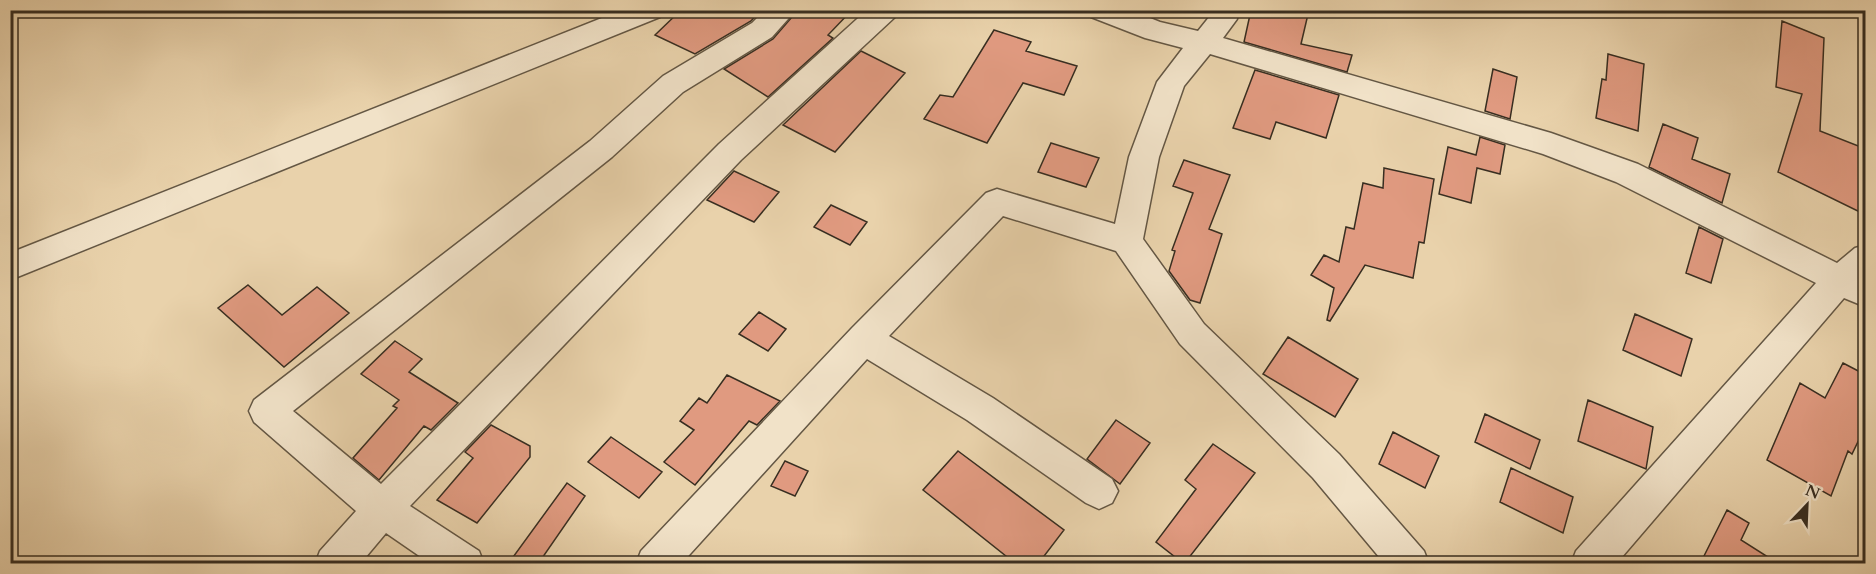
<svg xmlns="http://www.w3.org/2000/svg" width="1876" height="574" font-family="Cardo,serif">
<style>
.building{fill:#e09a80;stroke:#382e21;stroke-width:1.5}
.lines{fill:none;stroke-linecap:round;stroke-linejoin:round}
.street-casing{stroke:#645744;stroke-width:3}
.street{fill:#f1e2c8;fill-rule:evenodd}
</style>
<rect width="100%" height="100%" fill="#e9d2ab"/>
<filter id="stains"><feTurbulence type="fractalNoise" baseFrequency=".00333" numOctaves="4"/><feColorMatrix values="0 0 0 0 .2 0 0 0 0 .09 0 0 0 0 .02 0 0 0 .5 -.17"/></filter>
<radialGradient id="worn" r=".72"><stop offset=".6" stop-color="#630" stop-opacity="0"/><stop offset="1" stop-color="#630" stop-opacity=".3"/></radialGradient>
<!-- building -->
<path class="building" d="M 681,10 L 761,10 L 751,21 L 695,54 L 655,35 Z
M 798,10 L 852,10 L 828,35 L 833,38 L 768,97 L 724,69 L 773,39 Z
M 1251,10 L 1309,10 L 1301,44 L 1352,55 L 1347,72 L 1244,42 Z
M 1782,21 L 1824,38 L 1820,131 L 1866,149 L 1866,215 L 1778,172 L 1802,94 L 1776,87 Z
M 994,30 L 1031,42 L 1026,51 L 1077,66 L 1064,95 L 1023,83 L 987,143 L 924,119 L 940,95 L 953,97 Z
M 861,51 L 905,73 L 835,152 L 783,125 Z
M 1608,54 L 1644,64 L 1638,131 L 1596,118 L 1602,79 L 1606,80 Z
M 1493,69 L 1517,77 L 1510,119 L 1485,111 Z
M 1255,70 L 1339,95 L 1326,138 L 1276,122 L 1270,139 L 1233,128 Z
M 1663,124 L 1698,138 L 1692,159 L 1730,174 L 1722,203 L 1649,167 Z
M 1480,137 L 1505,145 L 1500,174 L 1477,168 L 1471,203 L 1439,194 L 1448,147 L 1476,155 Z
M 1051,143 L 1099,158 L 1086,187 L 1038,172 Z
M 1184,160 L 1230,175 L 1209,229 L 1222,234 L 1200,303 L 1190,300 L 1169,271 L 1175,251 L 1172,250 L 1193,193 L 1173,186 Z
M 1384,168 L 1434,179 L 1424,243 L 1419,242 L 1413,278 L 1365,265 L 1330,321 L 1327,320 L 1334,288 L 1311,275 L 1324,255 L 1339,262 L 1346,227 L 1354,229 L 1363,183 L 1383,188 Z
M 734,171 L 779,192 L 754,222 L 707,200 Z
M 831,205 L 867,222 L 850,245 L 814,227 Z
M 1699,227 L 1723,239 L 1711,283 L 1686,273 Z
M 248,285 L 282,315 L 317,287 L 349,313 L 284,367 L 218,308 Z
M 759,312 L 786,329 L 768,351 L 739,334 Z
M 1635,314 L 1692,339 L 1681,376 L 1623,350 Z
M 1288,337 L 1358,379 L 1335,417 L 1263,374 Z
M 395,341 L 422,359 L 409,372 L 458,403 L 431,430 L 424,426 L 379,480 L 353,458 L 397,408 L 393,406 L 399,400 L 361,374 Z
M 1843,363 L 1866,375 L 1866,425 L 1852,454 L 1848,451 L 1831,496 L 1767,460 L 1800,383 L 1825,398 Z
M 727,375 L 780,401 L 757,425 L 749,421 L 695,485 L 664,462 L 694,430 L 680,421 L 699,398 L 707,403 Z
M 1588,400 L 1653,427 L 1646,469 L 1578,441 Z
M 1485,414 L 1540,440 L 1530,469 L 1475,442 Z
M 1116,420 L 1150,443 L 1120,484 L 1087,459 Z
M 491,425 L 530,446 L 530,457 L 477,523 L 437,500 L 473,458 L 465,452 Z
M 1393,432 L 1439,456 L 1425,488 L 1379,464 Z
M 611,437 L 662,472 L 639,498 L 588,462 Z
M 1213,444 L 1255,473 L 1184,564 L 1156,542 L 1196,489 L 1185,480 Z
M 958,451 L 1064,530 L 1038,564 L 1016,564 L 923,490 Z
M 785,461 L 808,471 L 795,496 L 771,486 Z
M 1511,468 L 1573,497 L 1563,533 L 1500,502 Z
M 567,483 L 585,496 L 538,564 L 508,564 Z
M 1727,510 L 1749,523 L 1741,540 L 1779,564 L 1700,564 Z"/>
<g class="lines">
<defs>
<path id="street" d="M 622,10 L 663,10 L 660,17 L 10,280 L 10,253 Z
M 765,10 L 796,10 L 772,37 L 683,92 L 612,157 L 293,411 L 381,484 L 719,144 L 867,10 L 898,10 L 895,17 L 741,160 L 410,506 L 479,551 L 484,564 L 431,564 L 386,533 L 360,564 L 315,564 L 320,551 L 356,511 L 254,422 L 249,411 L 254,400 L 590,141 L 663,76 L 752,23 Z
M 1088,10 L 1130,10 L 1160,22 L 1198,31 L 1210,16 L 1211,10 L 1239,10 L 1237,19 L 1223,38 L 1551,133 L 1638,164 L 1837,263 L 1855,248 L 1866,245 L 1866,307 L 1844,298 L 1616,564 L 1571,564 L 1576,551 L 1816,283 L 1616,182 L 1543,154 L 1210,54 L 1184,86 L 1159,157 L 1143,239 L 1204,324 L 1339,454 L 1424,551 L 1429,564 L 1385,564 L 1313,478 L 1180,344 L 1116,251 L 1003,216 L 889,336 L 993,398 L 1112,479 L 1118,491 L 1112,503 L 1099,509 L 1086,503 L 967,420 L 867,359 L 681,564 L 636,564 L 641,551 L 852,328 L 986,193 L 997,189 L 1115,224 L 1129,157 L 1157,82 L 1183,48 L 1145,38 L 1091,17 Z"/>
</defs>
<!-- street casing -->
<use href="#street" class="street-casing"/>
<!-- street -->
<use href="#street" class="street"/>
</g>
<!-- margin -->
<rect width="1876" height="574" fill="none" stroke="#e9d2ab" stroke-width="36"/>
<rect x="12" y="12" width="1852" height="550" fill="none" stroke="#382e21" stroke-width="3"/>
<rect x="18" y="18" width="1840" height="538" fill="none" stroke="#382e21" stroke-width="1.5"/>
<!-- north arrow -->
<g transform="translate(1807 505) rotate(23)" stroke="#f1e2c8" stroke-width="4.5" paint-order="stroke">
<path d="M0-4.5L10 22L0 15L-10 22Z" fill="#382e21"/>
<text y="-9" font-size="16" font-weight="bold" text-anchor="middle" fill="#382e21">N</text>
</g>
<rect width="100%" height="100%" filter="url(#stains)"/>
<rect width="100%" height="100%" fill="url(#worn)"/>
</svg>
